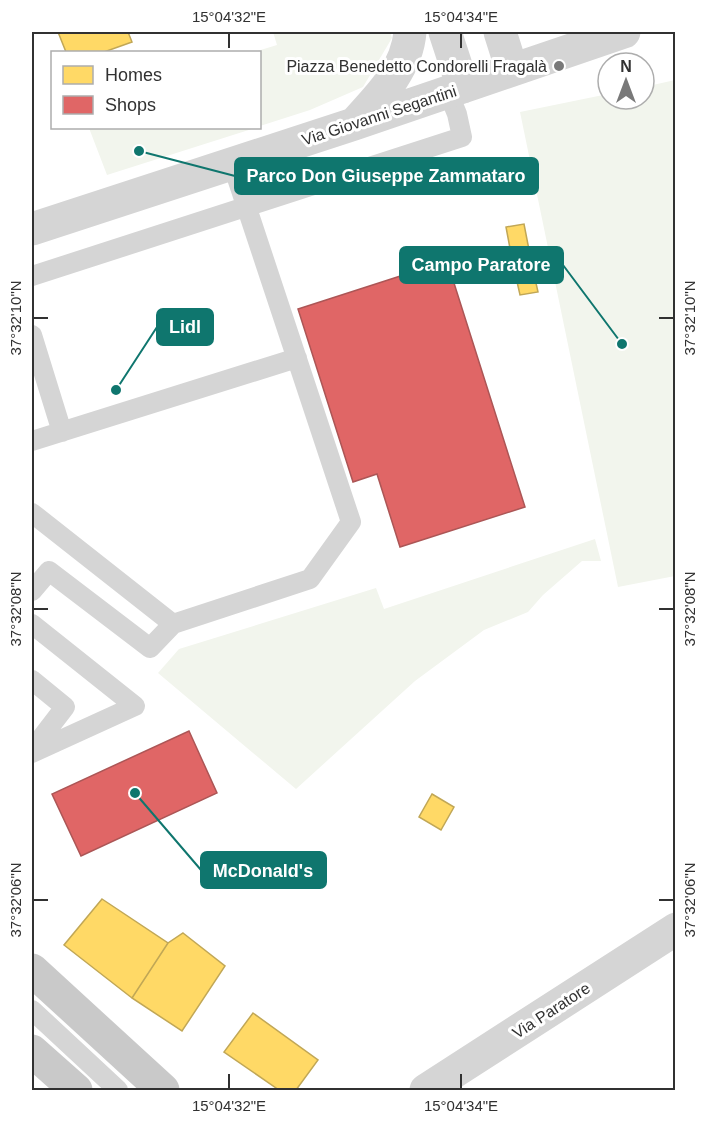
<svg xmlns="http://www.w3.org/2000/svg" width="707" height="1122" font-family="Helvetica,sans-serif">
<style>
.green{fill:#f2f5ed}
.homes{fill:#ffd966;stroke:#c1a756;stroke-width:1.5}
.shops{fill:#e06666;stroke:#ac5656;stroke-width:1.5}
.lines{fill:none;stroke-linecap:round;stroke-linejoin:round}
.lane{stroke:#d5d5d5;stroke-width:20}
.street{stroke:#d5d5d5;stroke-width:33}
.primary{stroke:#c9c9c9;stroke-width:33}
.ticks{fill:none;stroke:#313131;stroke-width:2}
.poi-dot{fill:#797979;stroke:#fff;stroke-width:2}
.labels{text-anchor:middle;stroke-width:6;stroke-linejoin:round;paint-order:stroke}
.poi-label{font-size:16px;fill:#313131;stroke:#fff;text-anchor:end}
.street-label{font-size:16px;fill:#313131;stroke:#fff}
.leader{fill:none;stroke:#0f766e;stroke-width:2}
.callout-dot{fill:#0f766e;stroke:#fff;stroke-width:2}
.callout{fill:#0f766e;stroke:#0f766e;stroke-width:2}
.callout-label{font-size:18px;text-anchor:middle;font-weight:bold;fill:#fff}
.neatline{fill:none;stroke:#313131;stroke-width:2}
.ticks-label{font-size:15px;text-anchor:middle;fill:#313131}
</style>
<rect width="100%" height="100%" fill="#fff"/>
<!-- green -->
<path class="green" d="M 273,32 L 390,32 L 392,38 L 363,87 L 310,110 L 260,126 L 260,52 L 254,52 L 277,45 Z
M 675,80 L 675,576 L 618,587 L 520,112 L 608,94 L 608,99 L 644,99 L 644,87 Z
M 89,128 L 255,128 L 107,175 Z
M 595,539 L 601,561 L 582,561 L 543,595 L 528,612 L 484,630 L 415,681 L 296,789 L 158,673 L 179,649 L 376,588 L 384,609 Z"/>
<!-- homes -->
<path class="homes" d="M 58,32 L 128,32 L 132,42 L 104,52 L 66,52 Z
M 524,224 L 530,255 L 512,259 L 506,227 Z
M 531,261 L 538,292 L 520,295 L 513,264 Z
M 432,794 L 454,807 L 441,830 L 419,817 Z
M 102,899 L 168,943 L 132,998 L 64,945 Z
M 183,933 L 225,966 L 182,1031 L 132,998 L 168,943 Z
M 253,1013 L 318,1060 L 296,1090 L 279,1090 L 224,1052 Z"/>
<!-- shops -->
<path class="shops" d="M 447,261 L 525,507 L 400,547 L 377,474 L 353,482 L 298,309 Z
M 189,731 L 217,793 L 81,856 L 52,794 Z"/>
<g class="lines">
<!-- lane -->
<path class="lane" d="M 32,276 L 462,137 L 457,114 L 448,92
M 32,335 L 62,432
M 32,441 L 297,358
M 32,513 L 173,624 L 310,579 L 351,522 L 232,163
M 32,591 L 49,571 L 150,648 L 173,624
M 32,624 L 135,706 L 32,753
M 32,680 L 65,707 L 32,750
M 32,1010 L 118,1090"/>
<!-- street -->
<path class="street" d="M 445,32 L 463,87
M 500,32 L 512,70
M 355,123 C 380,96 407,69 410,32
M 32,229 L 354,124 L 624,32
M 426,1090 L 676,929"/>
<!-- primary -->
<path class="primary" d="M 32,970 L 163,1090
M 32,1051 L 76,1090"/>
</g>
<!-- ticks -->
<path class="ticks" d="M 229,33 L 229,48M 461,33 L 461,48M 33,318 L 48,318M 659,318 L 674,318M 33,609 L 48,609M 659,609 L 674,609M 33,900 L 48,900M 659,900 L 674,900M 229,1074 L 229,1089M 461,1074 L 461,1089"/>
<!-- markers -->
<circle class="poi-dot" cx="559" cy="66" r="6"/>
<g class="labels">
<!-- poi labels -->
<g class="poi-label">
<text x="547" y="72">Piazza Benedetto Condorelli Fragalà</text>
</g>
<!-- street labels -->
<g class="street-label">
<text transform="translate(379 115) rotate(-18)" y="6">Via Giovanni Segantini</text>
<text transform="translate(551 1010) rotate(-33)" y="6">Via Paratore</text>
</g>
</g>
<!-- callouts -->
<path class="leader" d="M139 151L235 176M622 344L563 265M116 390L157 327M135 793L201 870"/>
<g class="callout-dot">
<circle cx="139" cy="151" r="6"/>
<circle cx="622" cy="344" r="6"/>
<circle cx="116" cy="390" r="6"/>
<circle cx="135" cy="793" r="6"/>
</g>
<g class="callout">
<rect x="235" y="158" width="303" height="36" rx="6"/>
<rect x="400" y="247" width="163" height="36" rx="6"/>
<rect x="157" y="309" width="56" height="36" rx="6"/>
<rect x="201" y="852" width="125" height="36" rx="6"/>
</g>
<g class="callout-label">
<text x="386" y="182">Parco Don Giuseppe Zammataro</text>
<text x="481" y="271">Campo Paratore</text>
<text x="185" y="333">Lidl</text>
<text x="263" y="877">McDonald's</text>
</g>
<!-- border -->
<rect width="707" height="1122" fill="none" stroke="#ffffff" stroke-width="66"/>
<!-- legend -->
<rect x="51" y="51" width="210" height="78" fill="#ffffff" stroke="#adadad" stroke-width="1.5"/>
<rect x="63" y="66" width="30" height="18" fill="#ffd966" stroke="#adadad" stroke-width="1.5"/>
<text x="105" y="81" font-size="18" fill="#313131">Homes</text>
<rect x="63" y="96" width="30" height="18" fill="#e06666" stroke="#adadad" stroke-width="1.5"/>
<text x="105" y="111" font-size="18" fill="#313131">Shops</text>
<!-- north arrow -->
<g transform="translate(626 81)"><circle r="28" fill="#ffffff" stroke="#adadad" stroke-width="1.5"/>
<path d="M0-4.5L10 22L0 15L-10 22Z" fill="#797979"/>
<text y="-9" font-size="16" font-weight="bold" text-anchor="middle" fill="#313131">N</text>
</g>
<rect x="33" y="33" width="641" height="1056" class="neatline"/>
<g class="ticks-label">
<text x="229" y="22">15°04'32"E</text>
<text x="461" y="22">15°04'34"E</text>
<text transform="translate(16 318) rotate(-90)" y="5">37°32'10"N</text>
<text transform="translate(690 318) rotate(-90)" y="5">37°32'10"N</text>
<text transform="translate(16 609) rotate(-90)" y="5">37°32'08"N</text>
<text transform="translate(690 609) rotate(-90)" y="5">37°32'08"N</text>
<text transform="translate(16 900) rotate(-90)" y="5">37°32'06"N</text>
<text transform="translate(690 900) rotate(-90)" y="5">37°32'06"N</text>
<text x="229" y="1111">15°04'32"E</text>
<text x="461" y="1111">15°04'34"E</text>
</g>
</svg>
